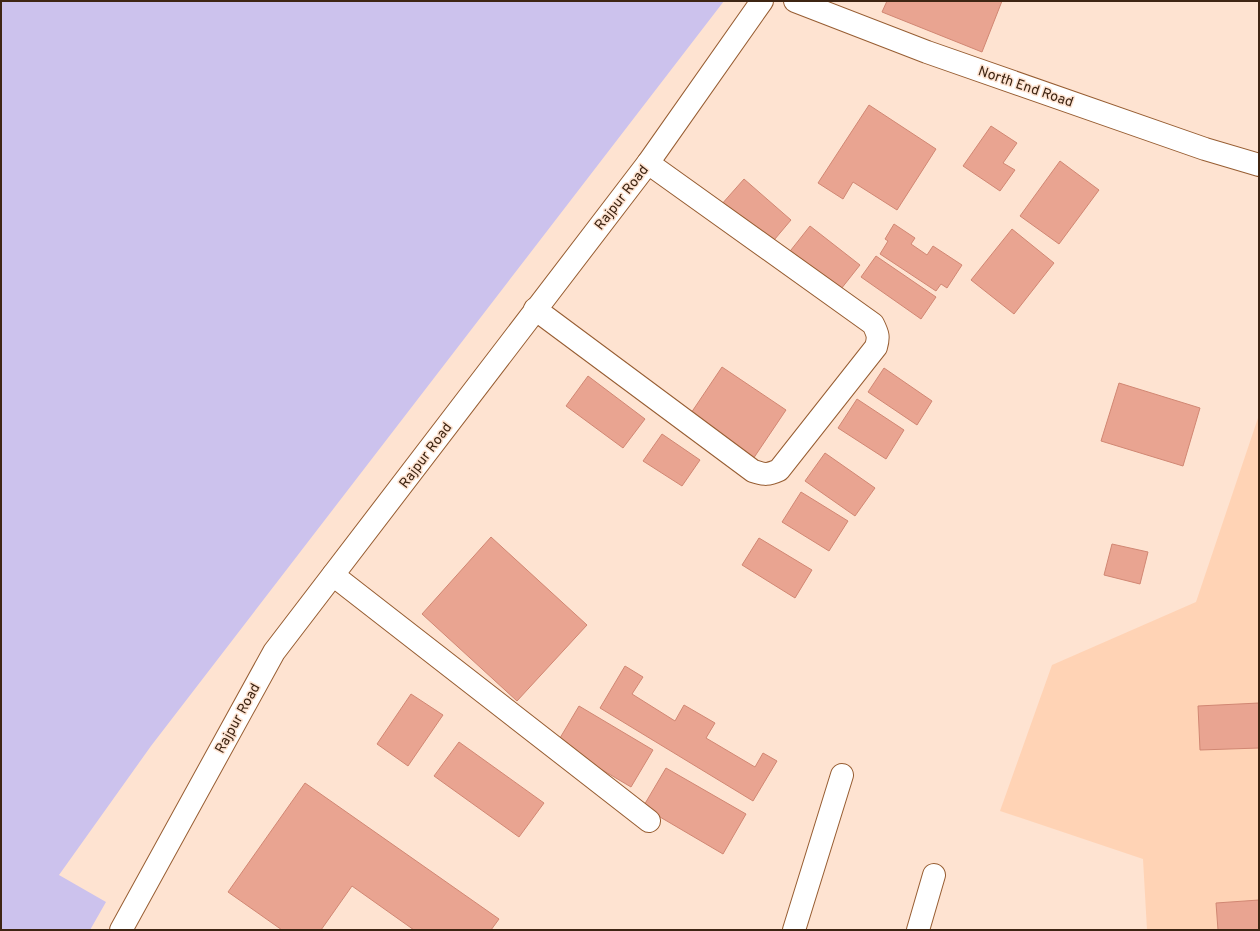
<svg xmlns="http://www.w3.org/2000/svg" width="1260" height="931" font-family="Overpass,sans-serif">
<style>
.built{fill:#ffd3b5}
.green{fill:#ccc2ed}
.building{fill:#e9a491;stroke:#d18773}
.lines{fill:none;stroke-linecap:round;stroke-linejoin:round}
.minor-casing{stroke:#975d32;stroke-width:24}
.tertiary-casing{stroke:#975d32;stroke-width:24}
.minor{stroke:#fff;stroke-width:22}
.tertiary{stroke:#fff;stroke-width:22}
.labels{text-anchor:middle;stroke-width:3;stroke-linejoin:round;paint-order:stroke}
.street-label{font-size:14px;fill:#3e2513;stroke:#fee3d1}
</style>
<rect width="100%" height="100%" fill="#fee3d1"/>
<!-- built -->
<path class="built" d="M 1259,415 L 1259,930 L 1147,930 L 1143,859 L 1000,811 L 1052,665 L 1196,602 Z"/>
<!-- green -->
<path class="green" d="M 1,1 L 724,1 L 151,746 L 59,875 L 106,902 L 90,930 L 1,930 Z"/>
<!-- building -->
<path class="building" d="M 887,1 L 1002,1 L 982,52 L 882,12 Z
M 869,105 L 936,149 L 897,210 L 853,182 L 843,199 L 818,183 Z
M 991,126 L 1017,143 L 1003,163 L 1015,170 L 1000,191 L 963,166 Z
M 1060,161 L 1099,190 L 1059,244 L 1020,216 Z
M 744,179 L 791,220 L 769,246 L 721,205 Z
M 894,224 L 915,238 L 911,244 L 927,255 L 933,246 L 962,265 L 947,288 L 941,284 L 936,291 L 880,254 L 888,241 L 885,239 Z
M 810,226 L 860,265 L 837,294 L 787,255 Z
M 1012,229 L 1054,263 L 1014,314 L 971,280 Z
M 876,256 L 936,297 L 921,319 L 861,277 Z
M 722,367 L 786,410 L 751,462 L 687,419 Z
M 884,368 L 932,401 L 917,425 L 868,392 Z
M 588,376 L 645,419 L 623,448 L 566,406 Z
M 1119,383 L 1200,408 L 1183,466 L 1101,441 Z
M 857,399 L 904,430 L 886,459 L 838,428 Z
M 662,434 L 700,460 L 682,486 L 643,461 Z
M 825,453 L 875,488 L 855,516 L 805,481 Z
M 801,492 L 848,521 L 829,551 L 782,522 Z
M 491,537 L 587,625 L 517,701 L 422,614 Z
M 759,538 L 812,570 L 795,598 L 742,565 Z
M 1112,544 L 1148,552 L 1140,584 L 1104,575 Z
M 625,666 L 643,677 L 632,694 L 675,721 L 684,705 L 715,723 L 706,738 L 755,767 L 763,753 L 777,761 L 753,801 L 600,708 Z
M 411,694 L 443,715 L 408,766 L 377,744 Z
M 1259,703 L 1259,748 L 1200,750 L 1198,706 Z
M 579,706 L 653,750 L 631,787 L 557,743 Z
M 459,742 L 544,803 L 519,837 L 434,776 Z
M 666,768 L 746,814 L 723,854 L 643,807 Z
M 305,783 L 499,919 L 491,930 L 414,930 L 352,886 L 321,930 L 282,930 L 228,892 Z
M 1259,900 L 1259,930 L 1218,930 L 1216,903 Z"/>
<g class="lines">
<defs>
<path id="minor" d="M 795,1 L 927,52 L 1205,149 L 1259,165
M 535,309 L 753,471 C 765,475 768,475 779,470 L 876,347 C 879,337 878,334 873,324 L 648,163
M 333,575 L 649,821
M 794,930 L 842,775
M 918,930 L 934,875"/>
<path id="tertiary" d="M 121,930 L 274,652 L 648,163 L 762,1"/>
</defs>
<!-- minor casing -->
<use href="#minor" class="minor-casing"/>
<!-- tertiary casing -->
<use href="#tertiary" class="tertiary-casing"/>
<!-- minor -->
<use href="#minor" class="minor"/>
<!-- tertiary -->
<use href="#tertiary" class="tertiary"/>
</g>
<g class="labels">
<!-- street labels -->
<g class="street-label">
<text transform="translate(1026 86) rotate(19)" y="5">North End Road</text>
<text transform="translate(621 197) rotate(-52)" y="5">Rajpur Road</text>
<text transform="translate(425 455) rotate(-53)" y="5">Rajpur Road</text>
<text transform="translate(237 718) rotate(-61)" y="5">Rajpur Road</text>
</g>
</g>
<!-- border -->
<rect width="1260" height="931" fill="none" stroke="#3e2513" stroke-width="4"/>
</svg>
